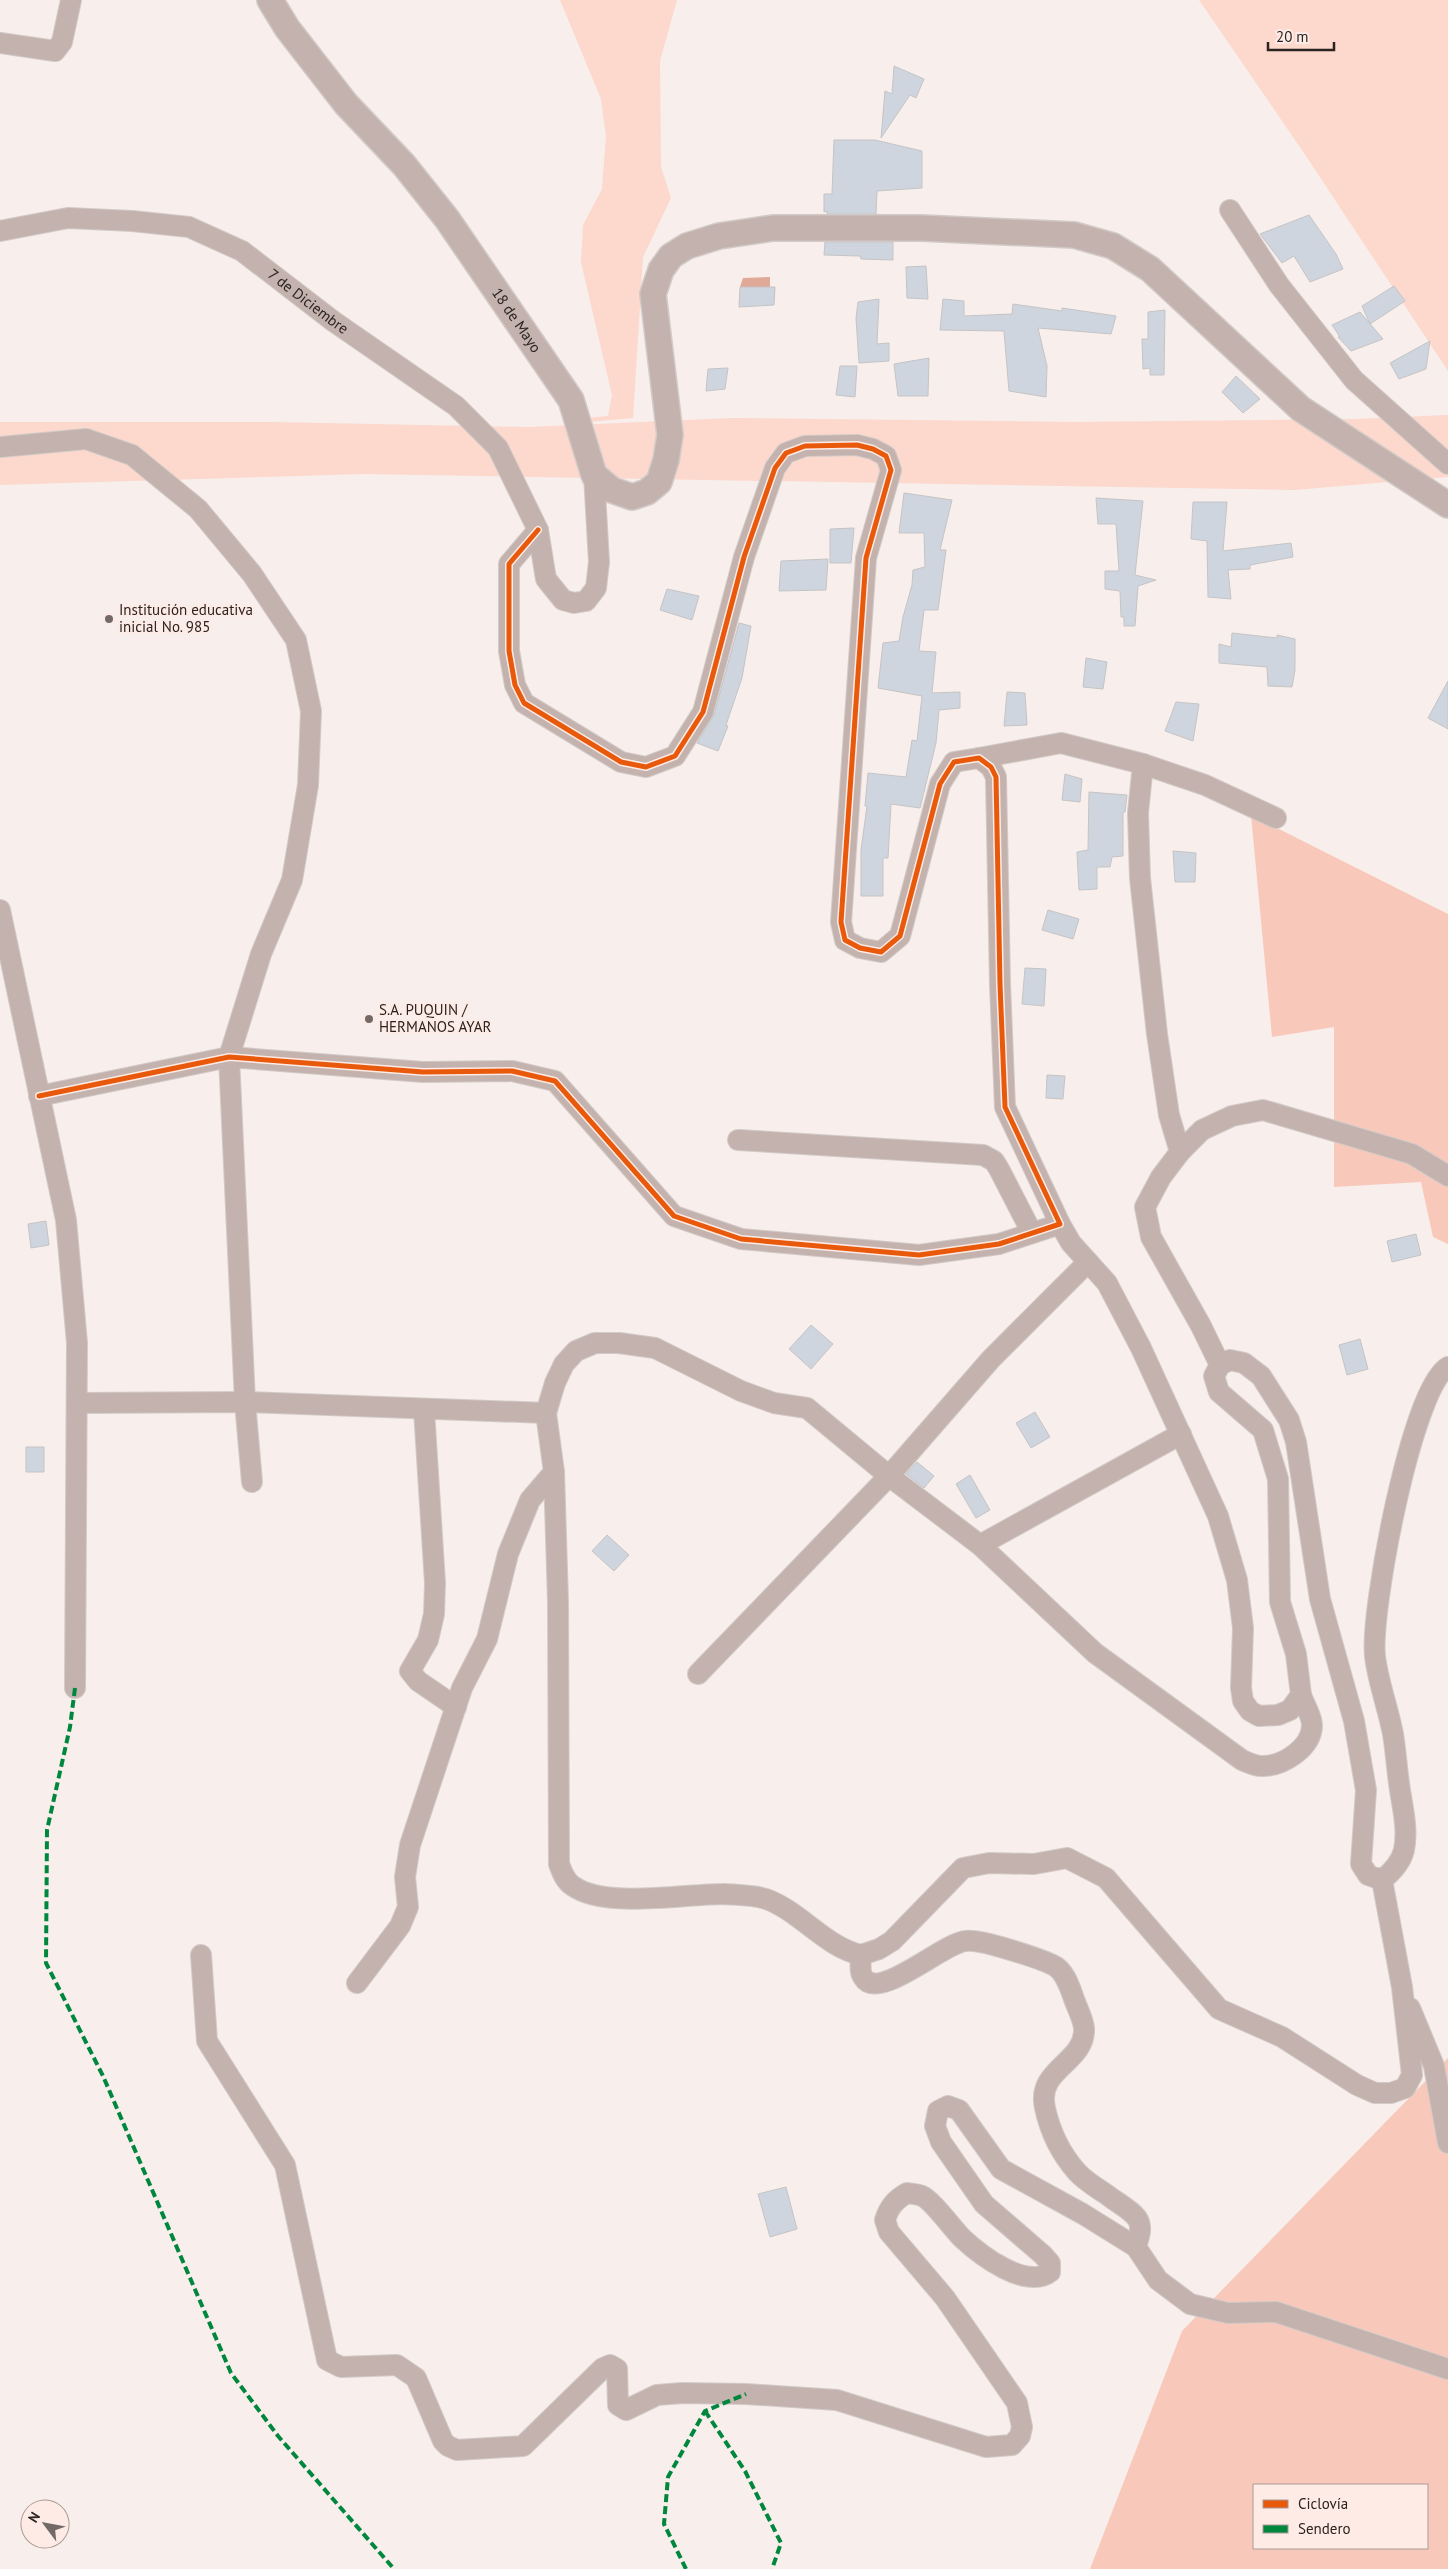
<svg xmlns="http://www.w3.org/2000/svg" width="1448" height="2569" font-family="'PT Sans',sans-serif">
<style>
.green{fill:#fcd8cd}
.forest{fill:#f8c9ba;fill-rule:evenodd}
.water{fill:#e0a896}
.building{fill:#cfd5de;stroke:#c5c4c5}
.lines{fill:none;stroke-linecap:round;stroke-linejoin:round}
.minor-casing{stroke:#d2cac7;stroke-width:22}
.tertiary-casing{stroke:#d2cac7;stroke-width:28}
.minor{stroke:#c3b2ad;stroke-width:20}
.tertiary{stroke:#c3b2ad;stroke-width:25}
.quiet{stroke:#00873e;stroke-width:4;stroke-dasharray:8 4;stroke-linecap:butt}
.cycleway-casing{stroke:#feebe5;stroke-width:8}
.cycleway{stroke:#e8590c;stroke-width:5}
.poi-dot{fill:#736a67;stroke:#feebe5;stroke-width:2}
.labels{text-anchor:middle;stroke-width:4;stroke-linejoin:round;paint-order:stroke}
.street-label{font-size:15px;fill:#2b2320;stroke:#feebe5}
.poi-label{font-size:15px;fill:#2b2320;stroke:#feebe5;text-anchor:start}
</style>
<rect width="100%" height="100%" fill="#f8eeeb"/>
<!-- green -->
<path class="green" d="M 560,0 L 677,0 L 660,61 L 661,167 L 671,198 L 643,257 L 633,418 L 577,423 L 576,419 L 608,416 L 612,395 L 581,262 L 583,225 L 602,189 L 606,136 L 601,99 Z
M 1199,0 L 1448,0 L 1448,371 L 1304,153 Z
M 1448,415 L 1448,477 L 1294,490 L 364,474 L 0,485 L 0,422 L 272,422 L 529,427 L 732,418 L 1074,422 L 1356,419 Z"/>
<!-- forest -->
<path class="forest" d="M 1251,815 L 1448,914 L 1448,1244 L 1433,1237 L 1421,1182 L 1334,1187 L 1334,1027 L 1272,1037 Z
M 1448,2058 L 1448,2569 L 1090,2569 L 1182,2331 ZM 1254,2485 L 1427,2485 L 1427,2548 L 1254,2548 Z"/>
<!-- water -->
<path class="water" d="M 770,277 L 770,287 L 740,287 L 743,278 Z"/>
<!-- building -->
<path class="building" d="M 894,66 L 924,79 L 916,98 L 910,95 L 881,138 L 885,91 L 892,94 Z
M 834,140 L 875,140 L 922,151 L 922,188 L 877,191 L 876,214 L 827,214 L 827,211 L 824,212 L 824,194 L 832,194 Z
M 1309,215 L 1336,254 L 1343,269 L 1310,282 L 1294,256 L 1282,263 L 1260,234 Z
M 825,242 L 893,242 L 893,260 L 861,259 L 860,256 L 824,255 Z
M 926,266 L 928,299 L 907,298 L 906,267 Z
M 1394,286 L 1405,301 L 1370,324 L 1362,306 Z
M 740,287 L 775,287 L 774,305 L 739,307 Z
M 879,299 L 877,344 L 889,343 L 889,361 L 859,363 L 856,318 L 858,302 Z
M 943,299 L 964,301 L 964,316 L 1012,314 L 1013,304 L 1062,311 L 1062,308 L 1116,316 L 1111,334 L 1038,328 L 1047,366 L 1046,397 L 1009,391 L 1004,331 L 940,330 Z
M 1165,310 L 1164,375 L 1150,375 L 1150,368 L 1143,369 L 1142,339 L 1148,339 L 1148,312 Z
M 1360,312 L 1383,339 L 1351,351 L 1338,337 L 1340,337 L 1332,325 Z
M 1430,341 L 1426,369 L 1399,379 L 1390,363 Z
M 929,358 L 928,396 L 898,396 L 894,364 Z
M 840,366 L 857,366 L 855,397 L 836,395 Z
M 728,368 L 725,389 L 706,391 L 708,369 Z
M 1236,376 L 1260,399 L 1243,413 L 1222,392 Z
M 904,493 L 952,500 L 940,550 L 946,550 L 938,610 L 924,610 L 919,651 L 936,652 L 932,693 L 960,692 L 960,708 L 939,710 L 936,743 L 920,808 L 891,804 L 888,858 L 883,858 L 883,896 L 861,896 L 861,850 L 867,806 L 865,806 L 868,773 L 906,777 L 912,740 L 917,741 L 922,696 L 878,688 L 883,643 L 899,641 L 903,617 L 912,585 L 913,570 L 925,567 L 924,533 L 899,533 Z
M 1096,498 L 1143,501 L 1135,575 L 1156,580 L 1138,586 L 1135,626 L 1124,626 L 1124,617 L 1121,617 L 1120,591 L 1105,589 L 1105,571 L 1119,571 L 1116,524 L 1098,524 Z
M 1193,502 L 1227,502 L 1223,551 L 1291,543 L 1293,557 L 1250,565 L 1250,569 L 1228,570 L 1231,599 L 1208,597 L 1207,541 L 1191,539 Z
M 854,528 L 851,563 L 830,563 L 830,529 Z
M 828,559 L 826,590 L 779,591 L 781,561 Z
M 667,589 L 699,596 L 692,620 L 660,610 Z
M 739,623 L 751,626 L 742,678 L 726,725 L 728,726 L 718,751 L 697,743 L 714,715 Z
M 1232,633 L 1277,638 L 1277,635 L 1295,639 L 1295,670 L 1292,687 L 1268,686 L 1267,667 L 1219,663 L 1219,644 L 1231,647 Z
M 1086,658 L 1107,662 L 1103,689 L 1083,687 Z
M 1448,681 L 1448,729 L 1428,718 Z
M 1007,692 L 1025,693 L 1027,725 L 1004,726 Z
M 1176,702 L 1199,704 L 1193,741 L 1165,731 Z
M 1065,774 L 1082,779 L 1080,802 L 1062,800 Z
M 1089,792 L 1127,795 L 1125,812 L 1123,812 L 1123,856 L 1112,857 L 1110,867 L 1097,867 L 1097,889 L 1079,890 L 1077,852 L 1088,850 Z
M 1173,851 L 1196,853 L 1195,882 L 1175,882 Z
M 1048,910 L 1079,919 L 1073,939 L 1042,930 Z
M 1025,968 L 1046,969 L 1044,1006 L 1022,1004 Z
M 1047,1075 L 1065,1076 L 1063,1099 L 1046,1098 Z
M 46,1221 L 49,1245 L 31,1248 L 28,1224 Z
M 1416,1234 L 1421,1255 L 1392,1262 L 1387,1241 Z
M 811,1325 L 833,1344 L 811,1369 L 789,1349 Z
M 1360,1339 L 1368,1369 L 1347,1375 L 1339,1345 Z
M 1035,1412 L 1050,1437 L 1031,1448 L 1016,1423 Z
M 26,1447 L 44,1447 L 44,1472 L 26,1472 Z
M 917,1462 L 934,1476 L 924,1488 L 906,1474 Z
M 970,1475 L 990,1510 L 976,1518 L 956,1484 Z
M 607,1535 L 629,1555 L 614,1571 L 592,1551 Z
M 786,2187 L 797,2229 L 770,2237 L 758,2194 Z"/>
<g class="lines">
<defs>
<g id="minor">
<path d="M 0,43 L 55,51 L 62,42 L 71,0"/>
<path d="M 1230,210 L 1279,285 L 1354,380 L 1448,464"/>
<path id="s1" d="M 0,231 L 68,218 L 132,221 L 189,227 L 242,251 L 333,321 L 456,406 L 498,448 L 538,530 L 546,579 L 563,600 L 574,603 L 586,601 L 596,588 L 599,562 L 594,475"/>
<path d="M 0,447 L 86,439 L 132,455 L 198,509 L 252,574 L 296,640 L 311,711 L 308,785 L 292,880 L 261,954 L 229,1057 L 245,1402 L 252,1482"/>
<path d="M 979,758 L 1061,743 L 1143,764 L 1138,813 L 1140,878 L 1157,1034 L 1169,1115 L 1180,1152"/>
<path d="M 1143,764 L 1205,785 L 1276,818"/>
<path d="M 0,910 L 66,1220 L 77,1343 L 75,1688"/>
<path d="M 39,1096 L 229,1057 L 423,1072 L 512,1071 L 555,1081 L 674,1216 L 741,1239 L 919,1255 L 999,1244 L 1060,1224 L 1005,1107 L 1000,984 L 996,777 L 991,767 L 979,758 L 954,762 L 940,784 L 900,936 L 881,952 L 860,948 L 845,940 L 841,922 L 866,558 L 891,470 L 886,456 L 873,449 L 857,445 L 805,446 L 786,453 L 775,468 L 744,557 L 703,712 L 675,756 L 646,767 L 621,762 L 524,703 L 515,685 L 509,651 L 509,564 L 538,530"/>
<path d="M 738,1140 L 983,1155 L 994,1161 L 999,1169 L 1032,1233"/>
<path d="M 1060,1224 L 1071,1243 L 1107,1283 L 1141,1348 L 1218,1516 L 1237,1580 L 1243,1628 L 1241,1688 L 1243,1701 L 1250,1711 L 1259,1716 L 1278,1715 L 1290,1710 L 1301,1695 L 1296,1654 L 1280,1602 L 1278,1479 L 1263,1430 L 1219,1392 L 1214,1376 L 1220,1365 L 1230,1360 L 1244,1363 L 1261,1376 L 1289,1420 L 1296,1442 L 1320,1599 L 1354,1721 L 1366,1790 L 1361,1864 L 1368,1875 L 1382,1880 C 1392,1872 1401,1863 1404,1850 C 1408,1830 1403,1810 1400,1790 C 1397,1772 1396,1752 1393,1734 C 1388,1708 1378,1682 1375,1656 C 1370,1612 1412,1387 1448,1367"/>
<path d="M 1220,1365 L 1201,1326 L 1151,1237 L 1145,1207 L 1161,1177 L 1180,1152 L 1202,1130 L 1232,1116 L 1263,1110 L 1412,1154 L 1448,1176"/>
<path d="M 77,1403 L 245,1402 L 546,1413"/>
<path d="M 424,1410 L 435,1583 L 434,1614 L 428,1640 L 410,1671 L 418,1681 L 456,1707"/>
<path d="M 980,1545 L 1181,1434"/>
<path d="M 698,1674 L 889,1476 L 991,1359 L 1088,1262"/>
<path d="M 201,1955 L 207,2041 L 285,2165 L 327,2360 L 341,2367 L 397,2365 L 416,2378 L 443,2441 L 448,2446 L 457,2450 L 523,2446 L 603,2368 L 610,2365 L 617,2369 L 618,2405 L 626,2410 L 657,2395 L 682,2393 L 746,2394 L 837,2400 L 986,2447 L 1012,2445 L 1020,2436 L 1022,2427 L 1017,2403 L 945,2298 L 889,2232 L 885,2220 C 889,2207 895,2200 907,2193 C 912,2194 918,2194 922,2196 C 932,2200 953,2229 962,2238 C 980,2255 1026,2290 1050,2272 L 1050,2263 L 1043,2255 L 984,2204 L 941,2142 L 935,2126 L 938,2111 L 948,2106 L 959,2110 L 1001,2169 L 1083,2214 L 1136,2247 L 1158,2280 L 1190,2304 L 1228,2313 L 1276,2312 L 1448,2369"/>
<path d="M 861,1955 C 825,1947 800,1911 766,1899 C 754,1895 736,1895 724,1894 C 684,1894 605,1909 573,1886 C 565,1881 562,1872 559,1864 L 558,1602 L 554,1472 L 546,1413 L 555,1383 L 564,1364 L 576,1351 L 595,1343 L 619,1343 L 655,1348 L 741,1391 L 774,1403 L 807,1408 L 889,1476 L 980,1545 L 1095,1653 L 1242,1760 C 1247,1762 1255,1766 1261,1766 C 1282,1767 1312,1748 1312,1725 C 1312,1716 1304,1704 1301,1695"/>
<path d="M 357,1983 L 400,1926 L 408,1907 L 405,1877 L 410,1845 L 462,1688 L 487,1639 L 508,1554 L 530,1500 L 554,1472"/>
<path d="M 1410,2008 L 1434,2066 L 1448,2143"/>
<path d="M 1136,2247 C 1139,2237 1143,2227 1137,2218 C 1131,2210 1118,2203 1110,2197 C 1099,2189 1086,2182 1077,2172 C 1061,2154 1050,2131 1045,2108 C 1036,2068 1086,2063 1084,2028 C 1083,2018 1076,2006 1073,1996 C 1069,1985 1064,1970 1053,1965 C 1038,1958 981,1939 966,1941 C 944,1942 878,2003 863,1977 C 859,1971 861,1961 861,1955 L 879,1949 L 892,1941 L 963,1868 L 989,1863 L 1034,1864 L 1067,1858 L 1106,1878 L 1219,2009 L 1282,2037 L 1357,2085 L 1375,2093 L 1391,2093 L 1405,2088 L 1412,2075 L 1402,1987 L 1382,1880"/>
</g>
<g id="tertiary">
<path id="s2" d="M 270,0 L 287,28 L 346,104 L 404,165 L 447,219 L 571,400 L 594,475 L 612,490 L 632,497 L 647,492 L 659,482 L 666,460 L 670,435 L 653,294 L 661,270 L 671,256 L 687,246 L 719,236 L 773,228 L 921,228 L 1074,235 L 1113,246 L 1150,269 L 1301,409 L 1448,505"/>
</g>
</defs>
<!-- minor casing -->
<use href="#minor" class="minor-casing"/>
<!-- tertiary casing -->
<use href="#tertiary" class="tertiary-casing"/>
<!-- minor -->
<use href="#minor" class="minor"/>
<!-- tertiary -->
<use href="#tertiary" class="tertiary"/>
<!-- quiet -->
<path class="quiet" d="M 75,1688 L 70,1727 L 47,1830 L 46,1963 L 103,2076 L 231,2373 L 278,2436 L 394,2569
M 705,2411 L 745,2471 L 781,2543 L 772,2569
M 686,2569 L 664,2524 L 668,2477 L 705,2411 L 746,2394"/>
<defs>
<path id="cycleway" d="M 39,1096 L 229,1057 L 423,1072 L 512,1071 L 555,1081 L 674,1216 L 741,1239 L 919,1255 L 999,1244 L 1060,1224 L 1005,1107 L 1000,984 L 996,777 L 991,767 L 979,758 L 954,762 L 940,784 L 900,936 L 881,952 L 860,948 L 845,940 L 841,922 L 866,558 L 891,470 L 886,456 L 873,449 L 857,445 L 805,446 L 786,453 L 775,468 L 744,557 L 703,712 L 675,756 L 646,767 L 621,762 L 524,703 L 515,685 L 509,651 L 509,564 L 538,530"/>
</defs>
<!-- cycleway casing -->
<use href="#cycleway" class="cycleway-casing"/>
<!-- cycleway -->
<use href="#cycleway" class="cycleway"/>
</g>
<!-- markers -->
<g class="poi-dot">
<circle cx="109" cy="619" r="5"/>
<circle cx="369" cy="1019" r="5"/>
</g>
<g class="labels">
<!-- street labels -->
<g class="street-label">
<text dy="5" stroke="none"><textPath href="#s1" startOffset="332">7 de Diciembre</textPath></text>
<text dy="5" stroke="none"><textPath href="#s2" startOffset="405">18 de Mayo</textPath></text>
</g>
<!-- poi labels -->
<g class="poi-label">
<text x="119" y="615">Institución educativa<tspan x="119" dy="17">inicial No. 985</tspan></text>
<text x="379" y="1015">S.A. PUQUIN /<tspan x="379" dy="17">HERMANOS AYAR</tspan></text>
</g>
</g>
<!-- legend -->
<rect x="1253" y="2484" width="175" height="65" fill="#feebe5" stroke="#aa9b96"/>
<rect x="1263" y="2500" width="25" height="8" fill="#e8590c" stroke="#aa9b96"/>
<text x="1298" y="2509" font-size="15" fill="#2b2320">Ciclovía</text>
<rect x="1263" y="2525" width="25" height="8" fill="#00873e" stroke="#aa9b96"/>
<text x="1298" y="2534" font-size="15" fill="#2b2320">Sendero</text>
<!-- north arrow -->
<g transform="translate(45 2524) rotate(302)"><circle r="24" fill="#feebe5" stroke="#aa9b96"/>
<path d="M0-4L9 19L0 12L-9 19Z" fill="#736a67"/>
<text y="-8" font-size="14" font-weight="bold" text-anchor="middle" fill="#2b2320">N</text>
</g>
<!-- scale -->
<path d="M1268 42v8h66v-8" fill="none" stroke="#2b2320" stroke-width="2.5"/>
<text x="1276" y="42" font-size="15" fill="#2b2320" stroke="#feebe5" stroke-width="4" paint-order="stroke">20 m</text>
</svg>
